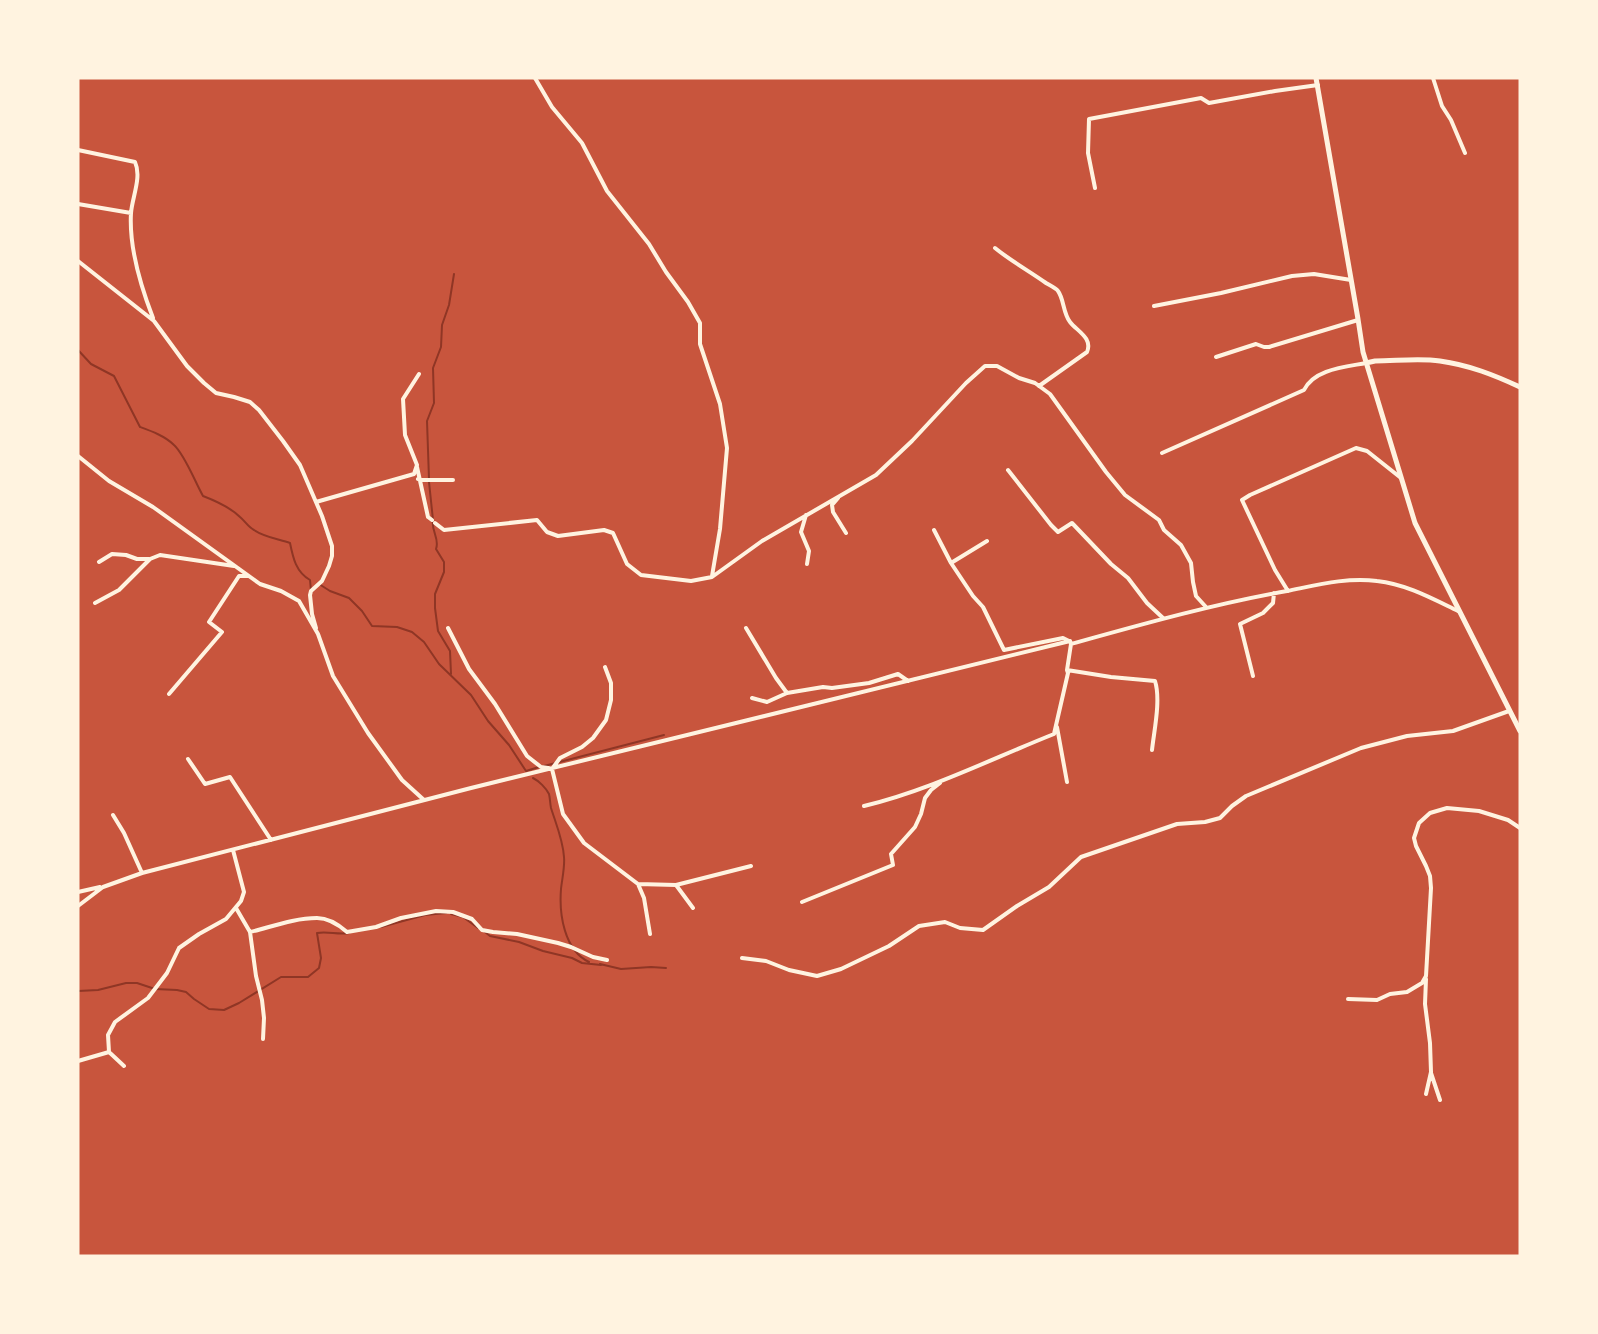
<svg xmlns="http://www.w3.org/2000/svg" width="1598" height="1334" font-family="Manrope,sans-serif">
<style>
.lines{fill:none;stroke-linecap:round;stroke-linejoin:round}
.stream{stroke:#8f3625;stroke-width:2}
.minor{stroke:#fff3e0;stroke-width:4}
.secondary{stroke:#fff3e0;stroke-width:5}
</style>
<rect width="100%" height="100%" fill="#c8553d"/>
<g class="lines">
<!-- stream -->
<path class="stream" d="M 78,350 L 91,364 L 114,376 L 140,427 C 151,431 165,436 174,445 C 185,455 195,482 203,496 C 216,501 230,507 240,517 C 245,521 248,527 254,530 C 264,537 278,539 290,543 C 293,558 296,572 310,580 L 311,591
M 429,479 L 427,421 L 434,403 L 433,368 L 441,347 L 442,325 L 449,305 L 454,274
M 429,482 L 433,520 C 431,531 440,539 436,549 L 444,562 L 444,572 L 435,594 L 435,608 L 438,631 L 450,651 L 451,674
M 318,585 L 319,584 L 330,591 L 349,598 L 362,611 L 372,626 L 397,627 L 412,632 L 424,642 L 439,664 L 471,695 L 488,721 L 509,745 L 526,771 L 539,767
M 544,766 L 664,735
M 533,778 C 539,781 546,788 549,794 C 550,798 550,803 551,808 C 556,824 563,840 564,857 C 565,867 562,879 561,889 C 559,914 564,950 589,962
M 451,914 L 463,917 L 478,928
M 381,927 L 425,915 L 446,913
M 485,932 L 490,936 L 519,942 L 543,951 L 572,958 L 582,963 L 601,965
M 600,964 L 621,969 L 651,967 L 666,968
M 78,991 L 98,990 L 126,983 L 137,983 L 155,989 L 177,990 L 186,992 L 194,999 L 209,1009 L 224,1010 L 239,1003 L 281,977 L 308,977 L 319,968 L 321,958 L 317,933 C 328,931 338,935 349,933"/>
<!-- minor -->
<path class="minor" d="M 535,78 L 552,107 L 582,143 L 607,191 L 649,244 L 666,272 L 688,302 L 700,323 L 700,344 L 720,404 L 727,448 L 720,529 L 712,576
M 1433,78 L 1442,106 L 1451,120 L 1465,153
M 78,150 L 135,162 C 142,177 132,198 131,213 C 129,246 141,287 153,318
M 1095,188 L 1088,153 L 1089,119 L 1201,98 L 1209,103 L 1275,91 L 1318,85
M 78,204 L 131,213
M 995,248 C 1011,261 1029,271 1046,283 C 1049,285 1056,288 1058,291 C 1064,299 1063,313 1070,322 C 1077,331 1093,338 1087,352 L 1039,386
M 78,261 L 154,321 L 187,366 L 204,383 L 216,393 L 234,397 L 250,402 L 259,410 L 283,441 L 300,465 L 322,516 L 332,546 L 332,556 L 329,566 L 322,581 L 311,591 L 310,595 L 312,614 L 316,628
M 1154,306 L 1221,293 L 1292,276 L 1314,274 L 1351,280
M 1216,357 L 1256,344 L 1264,347 L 1269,347 L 1358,320
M 1162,453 L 1304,390 C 1314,369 1345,367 1366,363
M 78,456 L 109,481 L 153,507 L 260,584 L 281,591 L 299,601 L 318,634 L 333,676 L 368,733 L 402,780 L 424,800
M 417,467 L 428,517 L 432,520
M 1008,470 L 1051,525 L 1058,532 L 1072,523 L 1111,564 L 1128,578 L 1147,603 L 1163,618
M 418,479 L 420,480 L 453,480
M 838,498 L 832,505 L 833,512 L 846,533
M 316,502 L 414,474 L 417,465 L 405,435 L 403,399 L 419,374
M 806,515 L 801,532 L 809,551 L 807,564
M 435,523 L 444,530 L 537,520 L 547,532 L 558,536 L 604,530 L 613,533 L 627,564 L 641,575 L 691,581 L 712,577 L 762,541 L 876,475 L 912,441 L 966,383 L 985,366 L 997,366 L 1019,378 L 1035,383 L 1050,394 L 1106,472 L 1125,495 L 1159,520 L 1164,530 L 1181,545 L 1191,563 L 1193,582 L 1196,596 L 1206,607
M 934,530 L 951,563 L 973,596 L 983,607 L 1004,650 L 1063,638 L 1069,641
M 99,562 L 112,554 L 126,555 L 137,559 L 149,559
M 951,563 L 987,541
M 1288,591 L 1275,570 L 1242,500 L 1250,495 L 1356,448 L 1367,451 L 1401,478
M 95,603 L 119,590 L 150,559 L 160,555 L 234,566
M 448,628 L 469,669 L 495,704 L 527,756 L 541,767 L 548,768
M 746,628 L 776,678 L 787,693
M 605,667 L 611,683 L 611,700 L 606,720 L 593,738 L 582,747 L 560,758 L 552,769 L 563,814 L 584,843 L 638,884 L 644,898 L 650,934
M 1067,670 L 1111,677 L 1155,681 C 1161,700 1154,731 1152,750
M 1253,676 L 1240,624 L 1263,613 L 1273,603 L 1274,593
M 169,694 L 222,632 L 209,622 L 239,576 L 247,576
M 752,698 L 767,702 L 787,693 L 823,687 L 832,688 L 869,683 L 898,674 L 908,681
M 1057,727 L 1067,782
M 188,759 L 205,784 L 230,777 L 271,840
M 864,806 C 930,790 991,759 1054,734 L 1068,673 L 1067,670 L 1071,644
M 113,815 L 124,833 L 142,873
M 638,884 L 676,885 L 751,866
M 676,885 L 693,908
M 78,892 L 100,887
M 802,902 L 893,865 L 891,854 L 915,827 L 921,814 L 925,798 L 931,790 L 940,783
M 78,906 L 103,887 L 142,873 L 471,788 L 1070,641 L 1071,644 C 1143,624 1214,604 1287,591 C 1317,585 1347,577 1377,581 C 1406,584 1433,599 1458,611
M 236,908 L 250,932 L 256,976 L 262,1000 L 264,1018 L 263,1039
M 250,932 C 271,927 294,918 317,918 C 328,918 339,925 347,932 L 376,927 L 401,918 L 436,911 L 453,912 L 472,919 L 482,930 L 493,932 L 517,934 L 558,943 L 571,947 L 593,957 L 607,960
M 742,958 L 766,961 L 789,970 L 817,976 L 841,969 L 889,946 L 919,926 L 945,922 L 960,928 L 983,930 L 1017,906 L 1049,887 L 1081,857 L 1177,824 L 1205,822 L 1220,818 L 1232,806 L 1246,796 L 1361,748 L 1407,736 L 1453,731 L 1509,711
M 1426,979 L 1425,1004 L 1430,1043 L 1431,1072 L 1426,1094
M 1348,999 L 1377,1000 L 1390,994 L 1407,992 L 1422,983 L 1426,976 L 1431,888 L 1430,876 L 1426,866 L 1416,846 L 1414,838 L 1419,823 L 1430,813 L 1447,808 L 1479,811 L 1508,820 L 1520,828
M 78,1061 L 109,1052
M 124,1066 L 109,1052 L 108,1035 L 115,1022 L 148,998 L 167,973 L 179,948 L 199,934 L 226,919 L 241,901 L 244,892 L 233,850
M 1431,1073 L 1440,1100"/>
<!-- secondary -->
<path class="secondary" d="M 1316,78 L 1358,319 L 1363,352 L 1415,523 L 1520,731
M 1366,363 L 1375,361 C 1396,361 1419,358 1440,361 C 1469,365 1494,375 1520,387"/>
</g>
<!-- border -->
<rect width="1598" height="1334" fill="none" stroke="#fff3e0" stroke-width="159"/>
</svg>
